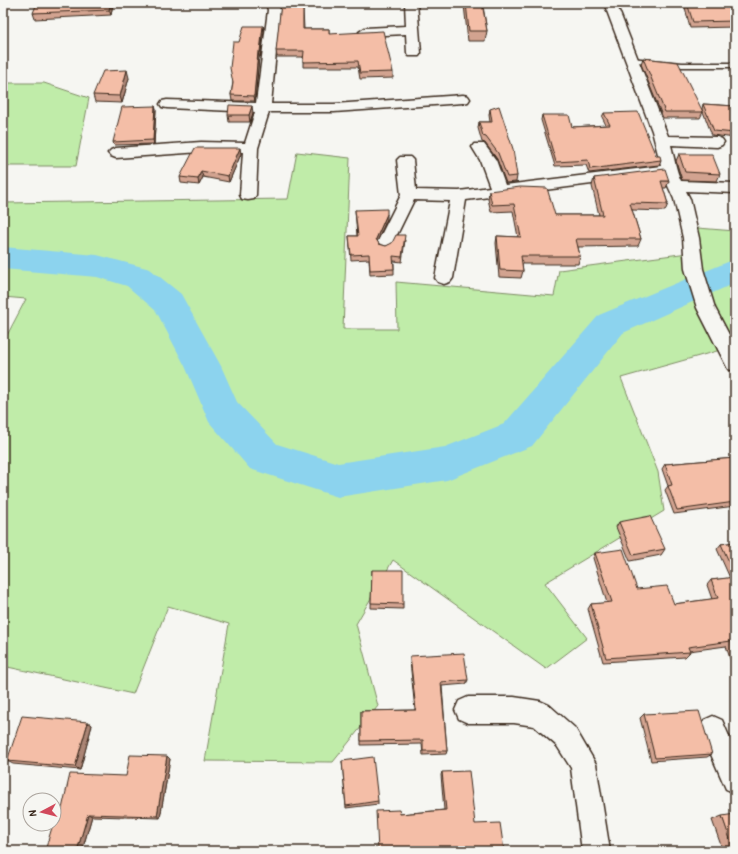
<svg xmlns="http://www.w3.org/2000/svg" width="738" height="854" font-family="'Patrick Hand',sans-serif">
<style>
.green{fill:#c0eca9;stroke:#7e8b64}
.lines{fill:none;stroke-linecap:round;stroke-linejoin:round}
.river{fill:#8cd3ee;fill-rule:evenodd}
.lane-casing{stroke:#3b2a1e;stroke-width:3}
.street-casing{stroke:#3b2a1e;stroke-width:3}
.lane{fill:#f6f6f2;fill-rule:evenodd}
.street{fill:#f6f6f2;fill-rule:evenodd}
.wall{fill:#d2a390;stroke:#3b2a1e}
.shaded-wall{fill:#ab8575;stroke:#3b2a1e}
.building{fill:#f4bea7;stroke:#3b2a1e}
</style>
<rect width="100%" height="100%" fill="#f6f6f2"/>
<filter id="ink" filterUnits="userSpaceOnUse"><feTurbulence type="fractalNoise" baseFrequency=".025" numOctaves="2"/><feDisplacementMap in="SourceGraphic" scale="8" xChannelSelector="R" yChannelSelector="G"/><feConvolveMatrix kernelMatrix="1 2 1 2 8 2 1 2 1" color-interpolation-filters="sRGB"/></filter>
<g filter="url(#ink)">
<!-- green -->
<path class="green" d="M 3,83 L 44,83 L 89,98 L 76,166 L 6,166 L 3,174 Z
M 297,152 L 350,158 L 343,329 L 397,329 L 396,282 L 554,296 L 559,270 L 688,253 L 685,227 L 735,231 L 735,352 L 731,347 L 621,378 L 658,472 L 664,511 L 545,583 L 587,638 L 546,669 L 393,560 L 356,624 L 378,706 L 333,762 L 205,761 L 229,624 L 168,606 L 133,694 L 3,666 L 3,343 L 26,299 L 3,297 L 3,203 L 288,199 Z"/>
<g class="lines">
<!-- river -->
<path class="river" d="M 3,247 L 97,255 L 150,269 L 181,294 L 221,366 L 237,402 L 277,444 L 338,463 L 445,447 L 504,424 L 599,315 L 735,259 L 735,283 L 623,333 L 532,446 L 447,480 L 338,497 L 250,469 L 209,422 L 185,366 L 156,311 L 127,286 L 97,277 L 3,269 Z"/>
<defs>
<path id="lane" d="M 631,58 L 682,63 L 735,63 L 735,67 L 682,67 L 629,61 L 628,60 Z"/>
<path id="street" d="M 266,3 L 278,3 L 280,10 L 271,104 L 334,104 L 463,95 L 468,96 L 470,99 L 468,102 L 463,103 L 334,112 L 269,112 L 258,148 L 256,195 L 254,199 L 248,200 L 242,199 L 240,195 L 243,152 L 201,152 L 116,158 L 111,156 L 108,153 L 111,150 L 116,148 L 201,142 L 245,143 L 255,112 L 167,108 L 162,107 L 160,104 L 162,101 L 167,100 L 256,103 L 268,10 Z
M 405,3 L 417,3 L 421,53 L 419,56 L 409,56 L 407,53 L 406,34 L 365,36 L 359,32 L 365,28 L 406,26 Z
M 604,3 L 616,3 L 668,136 L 717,137 L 722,139 L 724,142 L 722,145 L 717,147 L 671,145 C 674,157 676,170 681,181 L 735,183 L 735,193 L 686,191 L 690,199 L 699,238 L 703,269 L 715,308 L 735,346 L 735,371 L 728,369 L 697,308 L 685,269 L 683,238 L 674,199 L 663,175 L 466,200 L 453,278 L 450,282 L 444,284 L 438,282 L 435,278 L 450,201 L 414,200 L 391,247 L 385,249 L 379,247 L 377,243 L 401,195 L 397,160 L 400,157 L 410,157 L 413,160 L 416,190 L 459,191 L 490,187 L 480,160 L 472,147 L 474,144 L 484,144 L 496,160 L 505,185 L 661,166 L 652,131 Z
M 468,697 L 514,697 L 540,701 L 549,705 L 575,728 L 596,764 L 610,851 L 582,851 L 571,768 L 557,746 L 534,726 L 514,723 L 468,723 L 459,719 L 455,710 L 459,701 Z
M 713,716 L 722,720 L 735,750 L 735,793 L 726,789 L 700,729 L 704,720 Z"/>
</defs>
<!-- lane casing -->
<use href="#lane" class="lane-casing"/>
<!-- street casing -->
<use href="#street" class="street-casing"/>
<!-- lane -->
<use href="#lane" class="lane"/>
<!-- street -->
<use href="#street" class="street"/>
</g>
<!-- wall -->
<path class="wall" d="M 113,3 L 111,15 L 35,19 L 33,13 Z
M 458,3 L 549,3 L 549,6 L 483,6 L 487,31 L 485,41 L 468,41 L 464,5 L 458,5 Z
M 684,3 L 735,3 L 735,27 L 690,28 Z
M 303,9 L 304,29 L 329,29 L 329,34 L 393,72 L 393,78 L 360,79 L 358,67 L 303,67 L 303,57 L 277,57 L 276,51 Z
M 263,26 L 264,32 L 260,57 L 259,57 L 255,101 L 232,101 L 231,95 L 239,42 Z
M 643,58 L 703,112 L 700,118 L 663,118 L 641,64 Z
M 129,78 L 122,103 L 95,102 L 93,95 Z
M 703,104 L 735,106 L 735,138 L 712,135 L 702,109 Z
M 155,106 L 156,110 L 154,144 L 114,145 L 113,142 Z
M 490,109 L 517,176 L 516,182 L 506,183 L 497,159 L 485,143 L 482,142 L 478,128 L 479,122 L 490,122 L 489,115 Z
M 253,113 L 250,122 L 229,122 L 228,115 Z
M 604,113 L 661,160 L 659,165 L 589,173 L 586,165 L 555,166 L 541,120 L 542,115 L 572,127 L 606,125 L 602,117 Z
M 241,154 L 229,182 L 203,177 L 199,185 L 181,183 L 180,177 Z
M 679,154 L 720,174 L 717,181 L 682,180 L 676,161 Z
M 594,178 L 669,181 L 666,188 L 663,188 L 668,204 L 665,211 L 632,210 L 641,239 L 638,246 L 578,247 L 580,256 L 578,264 L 522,264 L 523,271 L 521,278 L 499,277 L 496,243 L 497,236 L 518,237 L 513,211 L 491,212 L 488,199 L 489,191 L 555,215 L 599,215 L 592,186 Z
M 355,210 L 387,219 L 377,241 L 379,244 L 386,246 L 405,240 L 402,262 L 394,261 L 394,274 L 370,275 L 369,259 L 351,260 L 349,236 L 357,236 Z
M 735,458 L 735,506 L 674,514 L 665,490 L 668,486 L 662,469 L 665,464 Z
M 619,522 L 665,549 L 661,555 L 630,561 L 616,527 Z
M 735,542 L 735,674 L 726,646 L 689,651 L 690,652 L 685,657 L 603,662 L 588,609 L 591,604 L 607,603 L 593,558 L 595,553 L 637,589 L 674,604 L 712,599 L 707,585 L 711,580 L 730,578 L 717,549 L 721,544 Z
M 372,570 L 403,604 L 403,609 L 371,608 Z
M 410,656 L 468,680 L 466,684 L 442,686 L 447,751 L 446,754 L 423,755 L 422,744 L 361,745 L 361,711 L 415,710 L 410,661 Z
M 644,714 L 712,754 L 707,757 L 651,761 L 640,718 Z
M 88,722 L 92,725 L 80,770 L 13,764 L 7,761 Z
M 170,759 L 160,818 L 92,816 L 82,851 L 45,851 L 59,822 L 126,776 Z
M 342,761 L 378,801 L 378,804 L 346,808 Z
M 442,772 L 475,824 L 400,814 L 444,810 L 441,775 Z
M 722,816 L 735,851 L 723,851 L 712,820 Z"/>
<!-- shaded-wall -->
<path class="shaded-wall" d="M 111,3 L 113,3 L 111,15 L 109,10 Z
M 263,26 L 264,32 L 260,57 L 260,52 Z
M 258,52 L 259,57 L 255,101 L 254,96 Z
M 127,70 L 129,78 L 122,103 L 120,96 Z
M 155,106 L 156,110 L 154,144 L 153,140 Z
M 252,106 L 253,113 L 250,122 L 249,115 Z
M 240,148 L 241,154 L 229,182 L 228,176 Z
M 201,171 L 203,177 L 199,185 L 198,179 Z
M 387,214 L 387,219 L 376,244 L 376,239 Z
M 88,722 L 92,725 L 80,770 L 75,767 Z
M 167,756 L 170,759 L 160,818 L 157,816 Z
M 88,814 L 92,816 L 82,851 L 77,851 Z"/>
<!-- building -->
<path class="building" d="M 37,3 L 111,3 L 109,10 L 33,13 Z
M 281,3 L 303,3 L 303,29 L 329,29 L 329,34 L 383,31 L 393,72 L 360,73 L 358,61 L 303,62 L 304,51 L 276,51 Z
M 466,3 L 482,3 L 487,31 L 469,31 Z
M 687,3 L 735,3 L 735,21 L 693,22 Z
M 244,26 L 263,26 L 260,52 L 258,52 L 254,96 L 231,95 L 233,83 L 230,68 L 233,42 L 239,42 Z
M 643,58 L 678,62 L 703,112 L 665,112 Z
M 127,70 L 120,96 L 93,95 L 103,71 Z
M 703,104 L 735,106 L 735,133 L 714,131 Z
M 229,105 L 252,106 L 249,115 L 228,115 Z
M 155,106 L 153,140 L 113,142 L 122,107 Z
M 499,106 L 513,149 L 517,176 L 507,177 L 498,153 L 486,137 L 483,136 L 479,122 L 492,122 L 490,109 Z
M 638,112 L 656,156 L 660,156 L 661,160 L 590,169 L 588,160 L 556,162 L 542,115 L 569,115 L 572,127 L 610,125 L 604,113 Z
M 195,148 L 240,148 L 228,176 L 201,171 L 198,179 L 180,177 Z
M 679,154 L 712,154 L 720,174 L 685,172 Z
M 665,169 L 669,181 L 661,181 L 668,204 L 630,203 L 641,239 L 576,239 L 580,256 L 521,256 L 523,271 L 500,270 L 497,236 L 521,237 L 514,204 L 492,205 L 489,191 L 520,187 L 547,188 L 555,215 L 603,215 L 594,178 Z
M 387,209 L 387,214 L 376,239 L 379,244 L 386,246 L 392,243 L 396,235 L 405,235 L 402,257 L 393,256 L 394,269 L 370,270 L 369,254 L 351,255 L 349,236 L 358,236 L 355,210 Z
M 735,458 L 735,502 L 677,510 L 668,486 L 672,485 L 665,464 Z
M 650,516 L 665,549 L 633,555 L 619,522 Z
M 735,542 L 735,575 L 721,544 Z
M 623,549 L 637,589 L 667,586 L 674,604 L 718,598 L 711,580 L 735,577 L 735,654 L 731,641 L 688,647 L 690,652 L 606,658 L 591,604 L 612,602 L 595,553 Z
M 372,570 L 403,570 L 403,604 L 371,603 Z
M 464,653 L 468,680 L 441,682 L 447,751 L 423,751 L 423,740 L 361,741 L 361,711 L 416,710 L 410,656 Z
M 699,711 L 712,754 L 655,758 L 644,714 Z
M 22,716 L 88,722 L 75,767 L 7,761 Z
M 130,755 L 167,756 L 157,816 L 88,814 L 77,851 L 45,851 L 53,824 L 54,824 L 54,822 L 59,822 L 70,774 L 126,776 Z
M 373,757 L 378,801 L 346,806 L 342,761 Z
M 469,771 L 475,824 L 500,823 L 504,851 L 378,851 L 376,811 L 399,810 L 400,814 L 446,810 L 442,772 Z
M 735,814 L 735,851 L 734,851 L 722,816 Z"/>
</g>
<!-- margin -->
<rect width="738" height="854" fill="none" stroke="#f6f6f2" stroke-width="16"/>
<rect x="8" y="8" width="722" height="838" fill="none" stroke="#3b2a1e" stroke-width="1.5" filter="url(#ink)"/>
<!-- north arrow -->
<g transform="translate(42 812) rotate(263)"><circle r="19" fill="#f6f6f2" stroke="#aba49d"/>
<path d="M0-3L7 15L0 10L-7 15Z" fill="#d1495b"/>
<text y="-6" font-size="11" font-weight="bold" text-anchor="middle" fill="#3b2a1e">N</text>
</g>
</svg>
